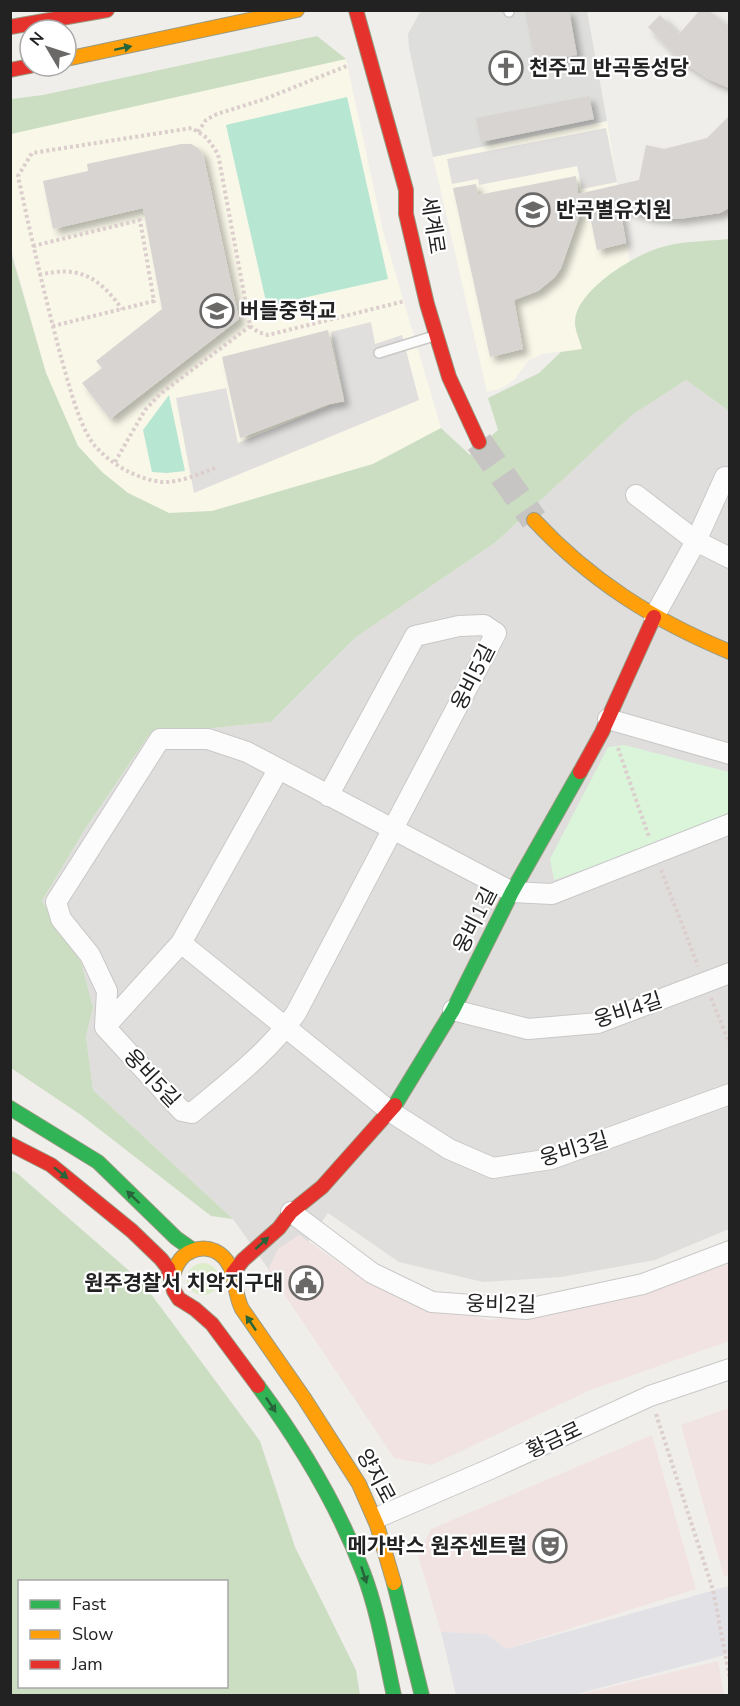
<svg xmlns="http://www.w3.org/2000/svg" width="740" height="1706" font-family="'Nunito Sans','Noto Sans KR',sans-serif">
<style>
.residential{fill:#dfdedc}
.commercial{fill:#f1e3e1}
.education{fill:#f8f7e8}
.religious{fill:#dededc}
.grass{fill:#ddeccb}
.forest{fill:#cbdec1;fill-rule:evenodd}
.park{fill:#daf5da}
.pitch{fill:#b7e6d2}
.parking{fill:#e0dfde}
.plaza{fill:#e2e1e5}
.building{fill:#d7d4d2;filter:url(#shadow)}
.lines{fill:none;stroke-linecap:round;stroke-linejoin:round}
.secondary-tunnel{stroke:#c7c5c3;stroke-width:27;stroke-dasharray:27 14;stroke-linecap:butt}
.lane-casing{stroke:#c9c8c7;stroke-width:12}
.street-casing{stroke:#c9c8c7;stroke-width:22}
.fast-casing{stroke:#999a82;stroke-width:16}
.slow-casing{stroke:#999a82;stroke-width:16}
.jam-casing{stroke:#999a82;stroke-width:16}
.path{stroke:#dccecd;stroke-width:4;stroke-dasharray:3 3;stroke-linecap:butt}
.lane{stroke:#fdfcfc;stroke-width:9}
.street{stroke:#fdfcfc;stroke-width:20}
.fast{stroke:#30b455;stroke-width:14}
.slow{stroke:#ff9f0a;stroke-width:14}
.jam{stroke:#e5322d;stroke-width:14}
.oneway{fill:#286439}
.labels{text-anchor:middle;stroke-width:4.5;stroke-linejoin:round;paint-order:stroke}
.poi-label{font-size:21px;font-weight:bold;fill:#222;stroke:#fff;text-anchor:start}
.street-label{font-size:21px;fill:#222;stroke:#fff}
</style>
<defs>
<filter id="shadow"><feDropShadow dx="5.5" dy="5.5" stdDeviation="3" flood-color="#0004"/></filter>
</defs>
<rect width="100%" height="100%" fill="#f0eeeb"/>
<!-- residential -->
<path class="residential" d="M 686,380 L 729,411 L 729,1229 L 655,1260 L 561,1277 L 483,1282 L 399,1262 L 328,1213 L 279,1284 L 233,1219 L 93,1090 L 86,1037 L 93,1007 L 81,962 L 42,901 L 85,829 L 149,735 L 271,722 L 356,637 L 496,542 L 632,415 Z"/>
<!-- commercial -->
<path class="commercial" d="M 299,1235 L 345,1267 L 403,1298 L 490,1320 L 591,1306 L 729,1264 L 729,1341 L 588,1391 L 432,1465 L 394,1458 L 268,1270 L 278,1249 Z
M 729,1408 L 730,1575 L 724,1576 L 681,1425 Z
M 652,1435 L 696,1589 L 506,1649 L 486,1634 L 441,1632 L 418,1555 L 431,1529 Z
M 718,1661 L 724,1695 L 577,1695 Z"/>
<!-- education -->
<path class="education" d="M 346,59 L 383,231 L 441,428 L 373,464 L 212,511 L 169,513 L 128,493 L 102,472 L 78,446 L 46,373 L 11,248 L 10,134 Z
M 607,121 L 630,262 L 602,280 L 575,323 L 582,349 L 542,354 L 529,360 L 514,380 L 502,388 L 487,392 L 433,157 Z"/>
<!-- religious -->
<path class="religious" d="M 427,11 L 587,11 L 607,121 L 433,157 L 409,48 L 408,34 L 420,12 Z"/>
<!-- grass -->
<path class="grass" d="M187 1279a16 16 0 1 1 32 0a16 16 0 1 1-32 0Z"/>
<!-- forest -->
<path class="forest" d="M 317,36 L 346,59 L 11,134 L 11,99 L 43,95 Z
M 729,239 L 729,411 L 686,380 L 632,415 L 496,542 L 356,637 L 271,722 L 149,735 L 85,829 L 42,901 L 81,962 L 93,1007 L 86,1037 L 93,1090 L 233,1219 L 211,1216 L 81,1115 L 11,1068 L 10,249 L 46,373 L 78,446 L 102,472 L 128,493 L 169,513 L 212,511 L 373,464 L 441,428 L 470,455 L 498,430 L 488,398 L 539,373 L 561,352 L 582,349 C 580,341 575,331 575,322 C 575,290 638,252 666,246 C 686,241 709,241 729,239 Z
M 11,1170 L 18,1174 L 142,1282 L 260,1441 L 295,1547 L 356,1670 L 360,1695 L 11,1695 ZM 20,1582 L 226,1582 L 226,1686 L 20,1686 Z"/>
<!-- park -->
<path class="park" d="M 624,745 L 729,772 L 729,817 L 640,850 L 554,880 L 550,859 L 608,747 Z"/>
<!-- pitch -->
<path class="pitch" d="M 347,97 L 388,279 L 267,306 L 226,125 Z
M 169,395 L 185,471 L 167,473 L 152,472 L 143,430 Z"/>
<!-- parking -->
<path class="parking" d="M 606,128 L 617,182 L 582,189 L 577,166 L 479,185 L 478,179 L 452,184 L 447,159 Z
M 371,322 L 375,344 L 402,335 L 419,400 L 194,493 L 176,398 L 226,388 L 238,443 L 330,405 L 345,402 L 331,332 Z"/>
<!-- plaza -->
<path class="plaza" d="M 729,1586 L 729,1654 L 573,1695 L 456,1695 L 441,1632 L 486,1634 L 506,1649 Z"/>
<!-- building -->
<path class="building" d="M 525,10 L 569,10 L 577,55 L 535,63 Z
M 700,10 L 708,10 L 729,26 L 729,88 L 708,79 L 681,61 L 648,27 L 660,15 L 679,34 Z
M 589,96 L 594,119 L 481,142 L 476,118 Z
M 729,116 L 729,208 L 720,213 L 679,219 L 649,217 L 620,208 L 626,243 L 597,250 L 586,197 L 561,268 L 555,277 L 538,291 L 514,300 L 523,349 L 490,357 L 453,188 L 476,184 L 478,195 L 576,176 L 578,194 L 639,180 L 646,145 L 664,149 L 707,138 Z
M 181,144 L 191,144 L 198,148 L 203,154 L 239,319 L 110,419 L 82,383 L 102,368 L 96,361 L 162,309 L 143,208 L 53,229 L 43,181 L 88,171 L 87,164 Z
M 328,330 L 344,401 L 329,404 L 240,438 L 222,357 Z"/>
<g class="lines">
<!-- secondary-tunnel -->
<path class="secondary-tunnel" d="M 479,442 L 534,520"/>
<defs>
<path id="lane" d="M 509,10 L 509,12
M 379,353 L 434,336"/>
<path id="street" d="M 636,495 L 696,541 L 730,558
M 654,617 L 696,541 L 725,477 L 730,479
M 608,719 L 730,754
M 181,943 L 391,1112 L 449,1149 L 493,1168 L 551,1159 L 730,1094
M 453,1010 L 528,1029 L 598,1023 L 730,973
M 105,1027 L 182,1111 L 192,1113 C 229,1082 268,1053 296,1013 L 496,633 L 484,625 L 459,626 L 415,636 L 328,796
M 105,1027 L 107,991 L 90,955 L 61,919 L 56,902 L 160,739 L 208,739 L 247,752 L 512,892 L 552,894 L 730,824
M 105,1027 L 181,943 L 278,770
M 291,1212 L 372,1273 L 432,1302 L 527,1309 L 643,1284 L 730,1251
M 381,1516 L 490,1469 L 650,1396 L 730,1369"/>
<path id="fast" d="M 395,1105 L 453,1010 L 512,892 L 580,772
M 10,1108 L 98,1162 L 176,1238 L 193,1250
M 258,1386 C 300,1443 338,1506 363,1572 C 378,1611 385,1655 394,1696
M 394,1583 L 422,1696"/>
<path id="slow" d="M 66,59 L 297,10
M 534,520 C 591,581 653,620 730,652
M 172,1281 C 174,1268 179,1256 192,1251 C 199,1248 208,1248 215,1251 C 238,1262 232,1290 242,1309 L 304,1398 L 359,1484 L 377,1525 L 394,1583"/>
<path id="jam" d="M 356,10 L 406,190 L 406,214 L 427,304 L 449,377 L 479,442
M 10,27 L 107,10
M 10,70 L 30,66
M 580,772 L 602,732 L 654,617
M 10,1144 L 51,1165 L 132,1231 L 161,1259 L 168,1268 L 174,1291 L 179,1299 L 195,1309 L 212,1324 L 258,1386
M 233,1273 L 243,1260 L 279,1228 L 291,1212 L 322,1187 L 395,1105"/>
</defs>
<!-- lane casing -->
<use href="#lane" class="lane-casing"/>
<!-- street casing -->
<use href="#street" class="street-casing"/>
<!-- fast casing -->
<use href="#fast" class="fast-casing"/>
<!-- slow casing -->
<use href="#slow" class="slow-casing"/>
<!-- jam casing -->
<use href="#jam" class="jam-casing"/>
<!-- path -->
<path class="path" d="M 198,132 L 206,120 L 217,114 L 265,99 L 349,65
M 33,246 L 140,220 L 154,301 L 53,326
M 39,275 C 79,265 99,277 122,309
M 115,462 L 145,410 L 160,394 L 250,326
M 215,468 C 199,474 179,483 162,482 C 137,479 112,465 95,446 C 79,427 68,381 61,357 C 45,297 31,237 18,176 L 32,153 L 192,128 L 207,138 L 218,154 L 250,326 L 258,332 L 268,335 L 405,301
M 618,748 L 649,837
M 661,870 L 698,966
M 711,998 L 730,1045
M 656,1414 L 713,1590 L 730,1679"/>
<!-- lane -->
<use href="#lane" class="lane"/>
<!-- street -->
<use href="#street" class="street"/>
<!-- fast -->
<use href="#fast" class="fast"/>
<!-- slow -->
<use href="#slow" class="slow"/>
<!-- jam -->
<use href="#jam" class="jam"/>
</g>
<!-- one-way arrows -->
<defs><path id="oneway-solid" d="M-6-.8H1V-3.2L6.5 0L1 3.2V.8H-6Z" transform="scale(1.5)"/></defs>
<g class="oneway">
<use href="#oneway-solid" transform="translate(123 48) rotate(-12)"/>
<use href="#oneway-solid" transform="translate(61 1173) rotate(39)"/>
<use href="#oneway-solid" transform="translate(133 1197) rotate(-136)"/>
<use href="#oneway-solid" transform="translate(262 1243) rotate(-42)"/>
<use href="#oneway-solid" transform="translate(251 1323) rotate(-124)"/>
<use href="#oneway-solid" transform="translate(271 1405) rotate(56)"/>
<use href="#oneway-solid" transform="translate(364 1575) rotate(72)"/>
</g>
<!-- icons -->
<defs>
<symbol id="church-ring" viewBox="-11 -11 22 22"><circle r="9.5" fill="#fff" stroke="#6a6968" stroke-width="1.5"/><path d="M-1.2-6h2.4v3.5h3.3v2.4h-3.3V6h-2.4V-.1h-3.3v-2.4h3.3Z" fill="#6a6968"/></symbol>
<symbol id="school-ring" viewBox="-11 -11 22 22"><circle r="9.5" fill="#fff" stroke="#6a6968" stroke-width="1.5"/><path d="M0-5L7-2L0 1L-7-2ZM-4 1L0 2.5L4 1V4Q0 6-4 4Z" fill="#6a6968"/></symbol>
<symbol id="civic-ring" viewBox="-11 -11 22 22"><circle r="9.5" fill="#fff" stroke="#6a6968" stroke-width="1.5"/><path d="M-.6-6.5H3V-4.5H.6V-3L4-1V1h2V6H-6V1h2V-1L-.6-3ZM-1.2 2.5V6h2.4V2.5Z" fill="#6a6968"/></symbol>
<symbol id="theatre-ring" viewBox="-11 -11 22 22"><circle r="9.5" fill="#fff" stroke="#6a6968" stroke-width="1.5"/><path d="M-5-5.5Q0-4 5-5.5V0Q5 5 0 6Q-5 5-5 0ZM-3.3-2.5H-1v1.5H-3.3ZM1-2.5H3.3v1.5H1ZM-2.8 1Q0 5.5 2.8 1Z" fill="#6a6968"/></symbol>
</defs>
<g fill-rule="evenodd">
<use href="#church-ring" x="487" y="49" width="38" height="38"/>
<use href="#school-ring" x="514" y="191" width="38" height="38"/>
<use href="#school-ring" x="198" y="292" width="38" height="38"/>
<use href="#civic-ring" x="287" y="1264" width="38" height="38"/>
<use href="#theatre-ring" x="531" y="1527" width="38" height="38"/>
</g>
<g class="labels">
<!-- poi labels -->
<g class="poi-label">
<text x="529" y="75">천주교 반곡동성당</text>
<text x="556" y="217">반곡별유치원</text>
<text x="240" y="318">버들중학교</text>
<text x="283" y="1290" text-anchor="end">원주경찰서 치악지구대</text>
<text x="527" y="1553" text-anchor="end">메가박스 원주센트럴</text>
</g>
<!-- street labels -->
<g class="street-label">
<text transform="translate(433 225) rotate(81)" y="7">세계로</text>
<text transform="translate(473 677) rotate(-63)" y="7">웅비5길</text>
<text transform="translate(475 920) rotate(-63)" y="7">웅비1길</text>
<text transform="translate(628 1010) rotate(-18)" y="7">웅비4길</text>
<text transform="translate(152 1078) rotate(47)" y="7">웅비5길</text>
<text transform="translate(574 1149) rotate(-17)" y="7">웅비3길</text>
<text transform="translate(501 1304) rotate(1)" y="7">웅비2길</text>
<text transform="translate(554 1440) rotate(-25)" y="7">황금로</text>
<text transform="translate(376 1476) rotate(62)" y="7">양지로</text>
</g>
</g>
<!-- border -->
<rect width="740" height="1706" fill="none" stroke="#222222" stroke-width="24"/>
<!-- legend -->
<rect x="18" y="1580" width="210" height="108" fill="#ffffff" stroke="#a7a7a7" stroke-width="1.5"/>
<rect x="30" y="1600" width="30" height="9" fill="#30b455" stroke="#a7a7a7" stroke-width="1.5"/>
<text x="72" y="1610" font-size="18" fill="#222222">Fast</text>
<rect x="30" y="1630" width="30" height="9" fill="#ff9f0a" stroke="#a7a7a7" stroke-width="1.5"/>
<text x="72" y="1640" font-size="18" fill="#222222">Slow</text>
<rect x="30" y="1660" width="30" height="9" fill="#e5322d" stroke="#a7a7a7" stroke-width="1.5"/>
<text x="72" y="1670" font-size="18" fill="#222222">Jam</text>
<!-- north arrow -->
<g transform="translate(48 48) rotate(309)"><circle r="28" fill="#ffffff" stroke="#a7a7a7" stroke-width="1.5"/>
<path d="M0-4.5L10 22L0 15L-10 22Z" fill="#6a6968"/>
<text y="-9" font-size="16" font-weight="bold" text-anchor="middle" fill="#222222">N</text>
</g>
</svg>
